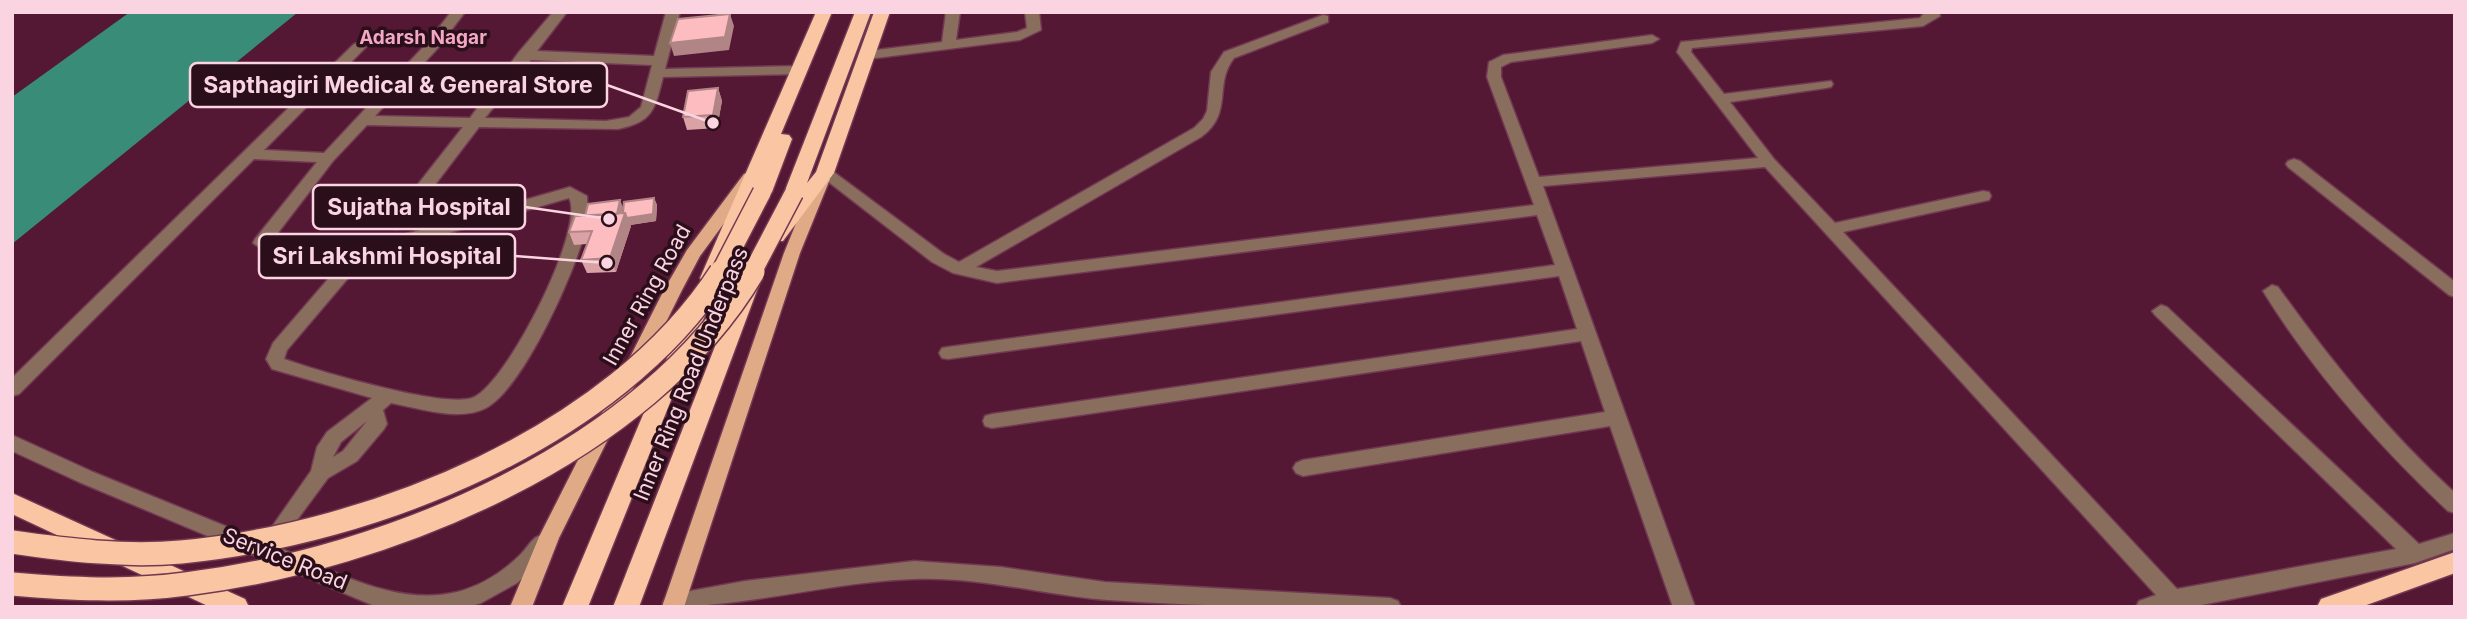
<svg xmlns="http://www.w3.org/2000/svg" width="2467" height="619" font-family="Inter,sans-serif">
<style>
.water{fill:#398c78}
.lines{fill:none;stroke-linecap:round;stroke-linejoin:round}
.minor-casing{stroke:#723953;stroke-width:3}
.major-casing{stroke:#723953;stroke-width:3}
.highway-casing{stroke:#723953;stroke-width:3}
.minor{fill:#896e5d;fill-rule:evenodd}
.major{fill:#e0aa86;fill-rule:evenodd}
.highway{fill:#fac5a2;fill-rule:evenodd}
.highway-bridge-far1-casing{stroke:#723953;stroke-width:21;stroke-linecap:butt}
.highway-bridge-casing{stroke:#723953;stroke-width:26;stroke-linecap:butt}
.highway-bridge-far1{stroke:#fac5a2;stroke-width:18}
.highway-bridge{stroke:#fac5a2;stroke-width:23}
.wall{fill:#daa2a4}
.shaded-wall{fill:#b18486}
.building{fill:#fdbcbf;stroke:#b18486;stroke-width:2}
.labels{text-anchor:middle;stroke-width:7;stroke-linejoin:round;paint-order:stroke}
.far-neighbourhood-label{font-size:19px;font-weight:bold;fill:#f2a7c3;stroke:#2a0f1a}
.street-label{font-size:21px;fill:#fbd4e1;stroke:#2a0f1a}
.leader{fill:none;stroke:#fbd4e1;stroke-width:2.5}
.callout-dot{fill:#fbd4e1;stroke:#2a0f1a;stroke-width:2.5}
.callout{fill:#2a0f1a;stroke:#fbd4e1;stroke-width:2.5}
.callout-label{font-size:23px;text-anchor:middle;font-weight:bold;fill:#fbd4e1}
</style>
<rect width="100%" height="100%" fill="#541734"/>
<!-- water -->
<path class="water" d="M 130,12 L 297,13 L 12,244 L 12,97 Z"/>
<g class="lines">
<defs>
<path id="minor" d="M 451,12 L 465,12 L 437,49 L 375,116 L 470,118 L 519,52 L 553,12 L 567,12 L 537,51 L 654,56 L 666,12 L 680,12 L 665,69 L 801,66 L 808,70 L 801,74 L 663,77 C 655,109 653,122 618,129 L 479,127 L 402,228 L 396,229 L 388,224 L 390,220 L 463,127 L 367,125 L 333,161 L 267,247 L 261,248 L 253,243 L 255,239 L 317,162 L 254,159 L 19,394 L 12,396 L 12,378 L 354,44 L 359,43 L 366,47 L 264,150 L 324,153 L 427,43 ZM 531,60 L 652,65 L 641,107 L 629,117 L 606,121 L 485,118 Z
M 946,12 L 960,12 L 956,40 L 1017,32 L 1027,28 L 1025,12 L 1039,12 L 1041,30 L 1020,40 L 868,59 L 861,55 L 868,51 L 942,42 Z
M 1925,12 L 1939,12 L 1940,16 L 1923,26 L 1692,48 L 1691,52 L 1724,94 L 1831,81 L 1833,84 L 1831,87 L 1826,88 L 1730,102 L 1774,159 L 1835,223 L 1983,191 L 1989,192 L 1991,196 L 1989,200 L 1843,232 L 2177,589 L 2396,549 L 2155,315 L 2152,311 L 2161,305 L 2167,307 L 2419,544 L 2455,533 L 2455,549 L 2415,563 L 2191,607 L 2136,607 L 2139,601 L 2156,595 L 1765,167 L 1543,186 L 1695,607 L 1673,607 L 1610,426 L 1303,476 L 1296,473 L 1293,468 L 1296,463 L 1303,460 L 1605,412 L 1581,341 L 992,428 L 985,426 L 983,421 L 985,416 L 992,414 L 1577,329 L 1559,276 L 948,359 L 942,358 L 939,353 L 942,348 L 948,347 L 1555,265 L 1537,215 L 997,283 L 953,273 L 932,262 L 817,173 L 819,170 L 831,170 L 944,254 L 959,262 L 1194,128 L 1203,119 L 1207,111 L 1211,72 L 1224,52 L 1323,15 L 1328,16 L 1328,22 L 1234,58 C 1213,85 1234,113 1201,137 L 976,267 L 997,271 L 1534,205 L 1487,77 L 1489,62 L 1503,55 L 1652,35 L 1659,39 L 1652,43 L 1511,62 L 1501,67 L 1501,77 L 1539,177 L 1758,158 L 1677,52 L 1681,42 L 1920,18 Z
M 2294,159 L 2300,161 L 2455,282 L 2455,297 L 2449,295 L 2288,167 L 2286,164 L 2288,161 Z
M 570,187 L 587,196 C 587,207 589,217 586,228 C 576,270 524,387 486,408 C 459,422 419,408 391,403 L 383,410 L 387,424 L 384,429 L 357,461 L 328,478 L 277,547 C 333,570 394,607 457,592 C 481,586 503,572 521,554 C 526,549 530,542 535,538 C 540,534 545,535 550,537 L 553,543 L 534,568 L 517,583 L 481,603 L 469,607 L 377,607 L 79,482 L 12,451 L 12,435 L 93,472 L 262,541 L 311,471 L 317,447 L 327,432 L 372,398 L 272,369 L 266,359 L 273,343 L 354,249 ZM 569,198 C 586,228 506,386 472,398 C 442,408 318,371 284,359 L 287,350 L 366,257 ZM 367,421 L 343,451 L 333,457 L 341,442 Z
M 2272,285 L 2278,287 C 2331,361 2387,431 2455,493 L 2455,513 L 2448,511 C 2379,446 2313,372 2263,291 Z
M 914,561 L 1001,567 L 1105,582 L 1390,598 L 1398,601 L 1401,607 C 1303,607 1206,607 1108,600 C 1043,595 979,576 913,579 C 830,582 748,607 665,607 L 663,603 L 666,597 L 674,594 L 745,581 Z"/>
<path id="major" d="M 750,172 L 758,177 L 700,256 L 682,290 L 559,538 L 532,607 L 510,607 L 539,537 L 664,290 L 687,250 L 744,174 Z
M 822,174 L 830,179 L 800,253 L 684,607 L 662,607 L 784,253 L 814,179 Z"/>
<path id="highway" d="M 816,12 L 832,12 L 781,134 L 789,135 L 792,139 L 772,192 L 769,196 L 755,196 L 717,283 L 703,283 L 700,278 Z
M 855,12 L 871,12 L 807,183 L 816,172 L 874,12 L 890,12 L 834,173 L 783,241 L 769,241 L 766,236 L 795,199 L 787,197 L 784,193 Z
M 749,278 L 756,280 L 759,285 L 639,607 L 613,607 L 739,285 L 742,280 Z
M 698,301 L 705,303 L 708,308 L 588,607 L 562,607 L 688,308 L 691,303 Z
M 12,493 L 245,599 L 249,607 L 210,607 L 12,514 Z
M 2455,552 L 2455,573 L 2361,607 L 2317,607 L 2321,599 Z"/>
</defs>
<!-- minor casing -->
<use href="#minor" class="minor-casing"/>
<!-- major casing -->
<use href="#major" class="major-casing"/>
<!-- highway casing -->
<use href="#highway" class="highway-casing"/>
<!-- minor -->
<use href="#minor" class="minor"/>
<!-- major -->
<use href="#major" class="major"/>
<!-- highway -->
<use href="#highway" class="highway"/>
<defs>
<path id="highway-bridge-far1" d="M 720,273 L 762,192
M 752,273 L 794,193"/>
<path id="highway-bridge" d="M 12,542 C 68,550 124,557 181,552 C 372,534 614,438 721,272
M 12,584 C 70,589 128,592 186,584 C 388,559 646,453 753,272"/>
</defs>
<!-- highway-bridge-far1 casing -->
<use href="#highway-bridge-far1" class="highway-bridge-far1-casing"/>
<!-- highway-bridge casing -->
<use href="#highway-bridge" class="highway-bridge-casing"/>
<!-- highway-bridge-far1 -->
<use href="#highway-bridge-far1" class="highway-bridge-far1"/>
<!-- highway-bridge -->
<use href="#highway-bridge" class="highway-bridge"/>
</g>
<!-- wall -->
<path class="wall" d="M 718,88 L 722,101 L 717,128 L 687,130 L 683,117 Z
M 654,198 L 657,205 L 656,221 L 630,225 L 631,226 L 616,272 L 587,273 L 581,260 L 587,244 L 574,245 L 569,232 L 585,216 L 623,207 L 622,214 Z"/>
<!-- shaded-wall -->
<path class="shaded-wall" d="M 730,14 L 734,26 L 729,50 L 674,56 L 670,43 Z
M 718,88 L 722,101 L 717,128 L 713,115 Z
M 654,198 L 657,205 L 656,221 L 630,225 L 631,226 L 616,272 L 610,258 L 625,213 Z
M 620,200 L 623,207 L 619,223 L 617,217 Z"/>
<!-- building -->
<path class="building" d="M 730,14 L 725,37 L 670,43 L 678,19 Z
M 718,88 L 713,115 L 683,117 L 688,91 Z
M 654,198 L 653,214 L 627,218 L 625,213 L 623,213 L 624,202 Z
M 620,200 L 617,214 L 585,216 L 588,204 Z
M 625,213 L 610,258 L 581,260 L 592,231 L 569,232 L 575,216 Z"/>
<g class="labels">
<!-- far-neighbourhood labels -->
<g class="far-neighbourhood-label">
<text x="423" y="44">Adarsh Nagar</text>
</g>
<!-- street labels -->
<g class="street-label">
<text transform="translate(647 295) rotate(-61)" y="7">Inner Ring Road</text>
<text transform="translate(691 374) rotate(-68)" y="7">Inner Ring Road Underpass</text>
<text transform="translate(285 559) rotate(22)" y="7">Service Road</text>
</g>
</g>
<!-- callouts -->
<path class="leader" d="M713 123L607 85M609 219L525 207M607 263L515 256"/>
<g class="callout-dot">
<circle cx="713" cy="123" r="7"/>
<circle cx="609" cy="219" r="7"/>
<circle cx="607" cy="263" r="7"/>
</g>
<g class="callout">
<rect x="190" y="63" width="417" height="44" rx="7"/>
<rect x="313" y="185" width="212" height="44" rx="7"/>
<rect x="259" y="234" width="256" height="44" rx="7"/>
</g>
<g class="callout-label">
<text x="398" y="93">Sapthagiri Medical &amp; General Store</text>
<text x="419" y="215">Sujatha Hospital</text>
<text x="387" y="264">Sri Lakshmi Hospital</text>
</g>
<!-- border -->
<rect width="2467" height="619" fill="none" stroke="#fbd4e1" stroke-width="28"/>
</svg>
